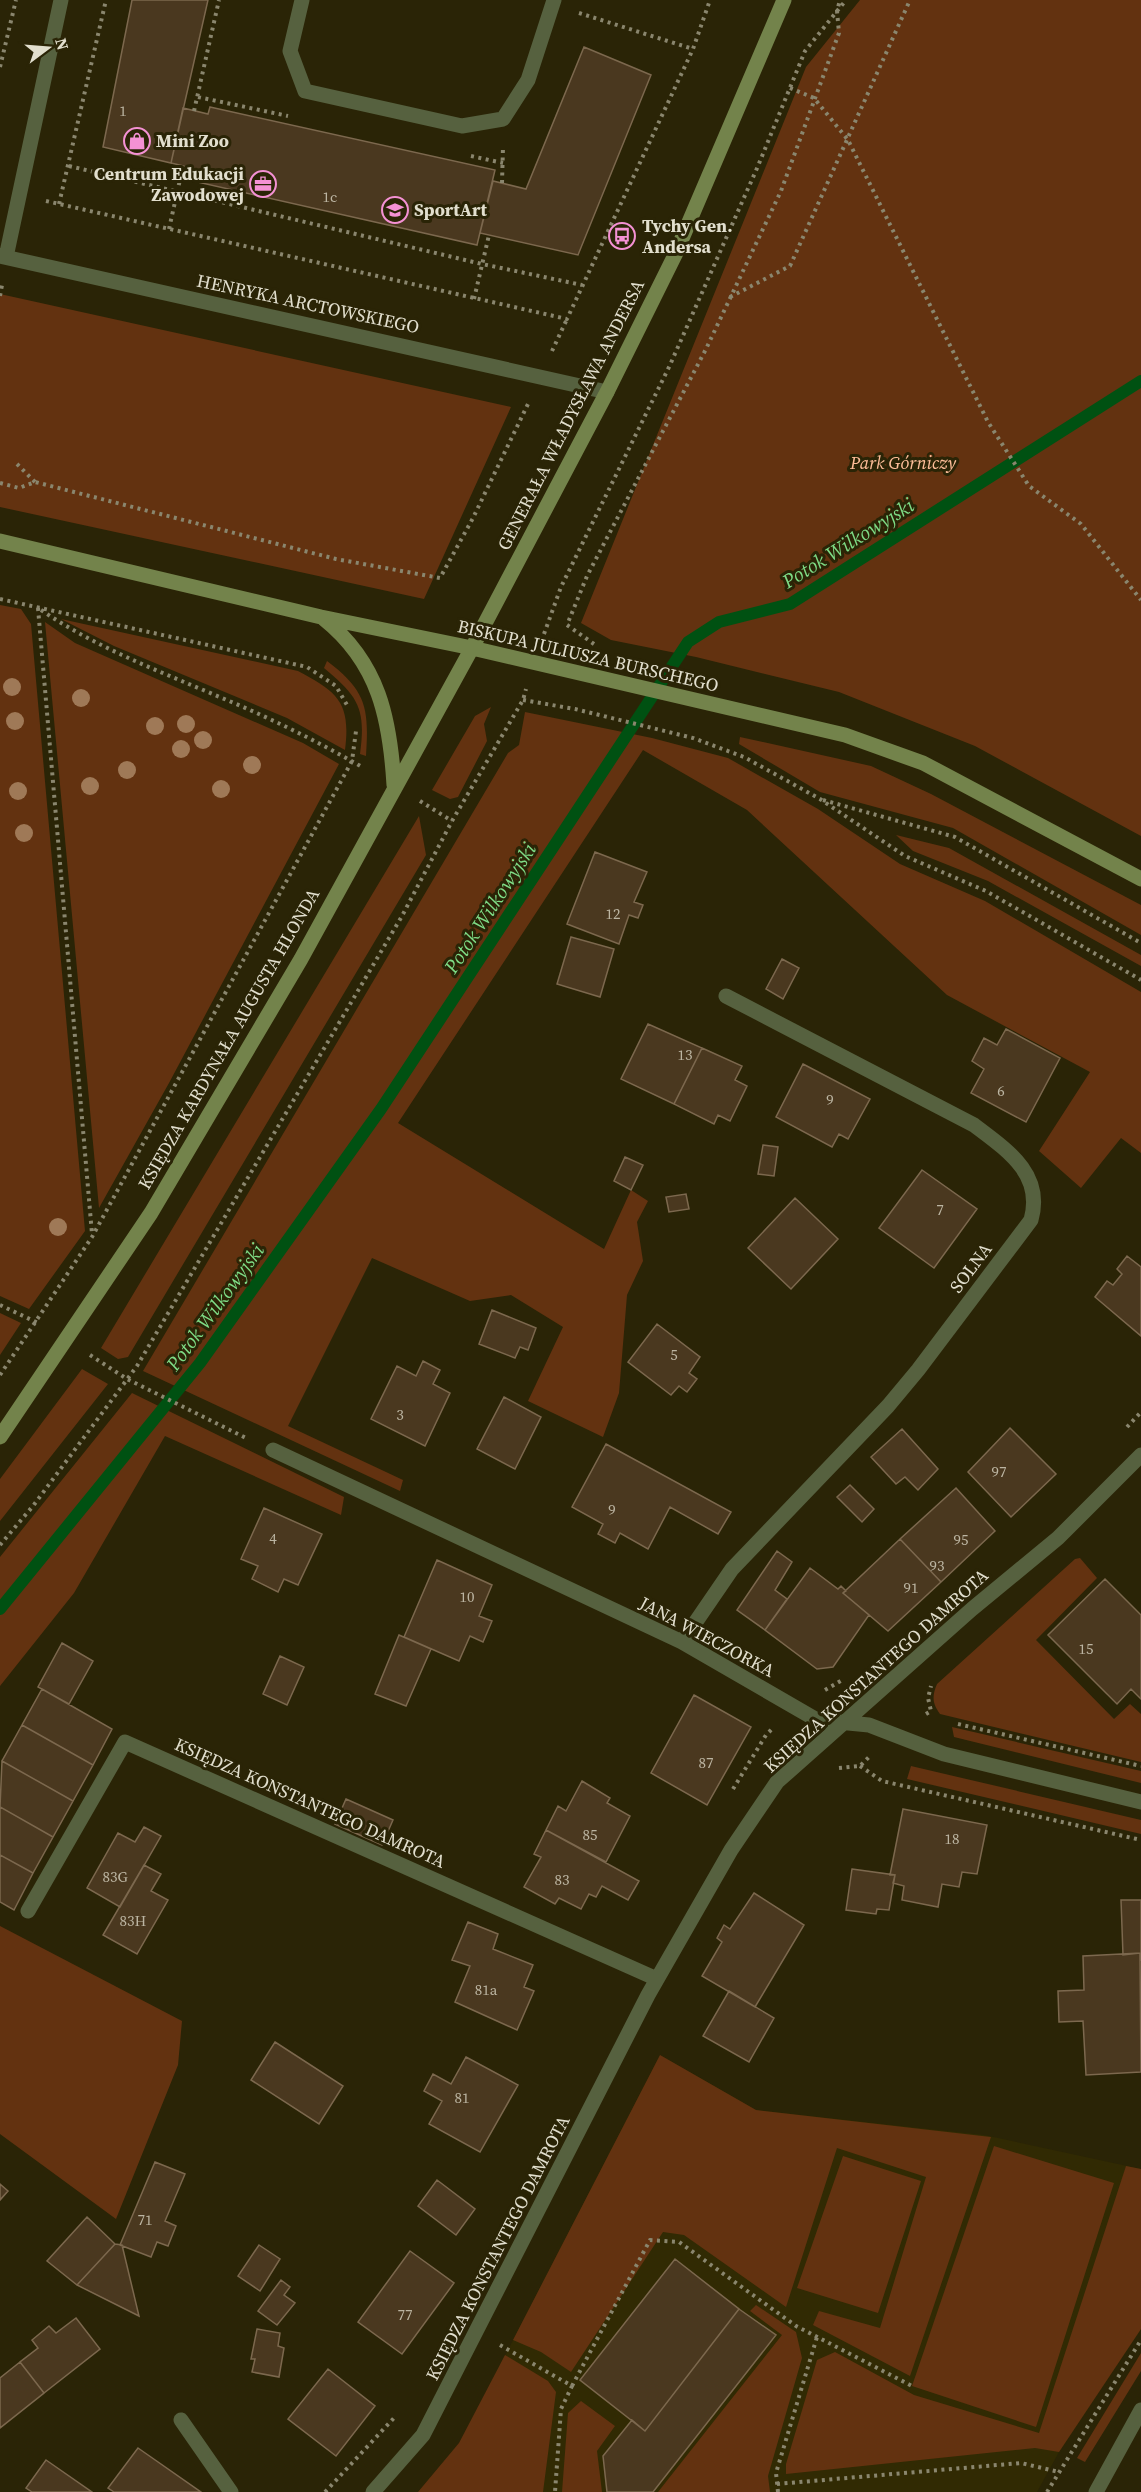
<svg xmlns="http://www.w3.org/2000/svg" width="1141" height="2492" font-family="'Source Serif 4',serif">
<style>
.built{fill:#312a03}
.green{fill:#633210}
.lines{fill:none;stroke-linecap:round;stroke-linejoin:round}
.stream{stroke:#005112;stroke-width:12}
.building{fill:#4a381f;stroke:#7c684e;stroke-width:1.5}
.path{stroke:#8a866e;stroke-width:4;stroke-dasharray:3 4.5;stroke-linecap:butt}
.lane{stroke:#56613f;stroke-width:15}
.street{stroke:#56613f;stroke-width:15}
.secondary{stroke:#73834b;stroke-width:15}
.tree{fill:#9f7957}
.labels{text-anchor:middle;stroke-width:6;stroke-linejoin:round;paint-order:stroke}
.number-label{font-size:15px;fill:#bcb5a2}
.poi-label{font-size:18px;font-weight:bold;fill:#e2dfce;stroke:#2a2406;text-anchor:start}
.street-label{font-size:18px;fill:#e2dfce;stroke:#2a2406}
.park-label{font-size:18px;font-style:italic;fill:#febe99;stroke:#2a2406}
.water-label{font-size:20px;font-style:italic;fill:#7edb85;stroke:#2a2406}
</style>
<rect width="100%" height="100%" fill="#2a2406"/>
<!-- built -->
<path class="built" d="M 660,2055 L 756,2110 L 984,2135 L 1141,2169 L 1141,2329 L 1059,2452 L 1037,2492 L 418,2492 L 460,2443 Z"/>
<!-- green -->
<path class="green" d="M 860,0 L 1141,0 L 1141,836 L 975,746 L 839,692 L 696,657 L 611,640 L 581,623 L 806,67 Z
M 0,294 L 511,407 L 424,599 L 0,507 Z
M 0,605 L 21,609 L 31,624 L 85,1231 L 29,1309 L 0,1296 Z
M 61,619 L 298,671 C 338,692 351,703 345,750 L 287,718 L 114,646 Z
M 45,622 L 75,643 L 303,743 L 339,764 L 169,1083 L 99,1208 Z
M 327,661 C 367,691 369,709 366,756 L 360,754 C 366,709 359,697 324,668 Z
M 491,707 L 484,724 L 487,741 L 458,797 L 450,799 L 432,790 L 475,716 Z
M 525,712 L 652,738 L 728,758 L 818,809 L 900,864 L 985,901 L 1141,992 L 1141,1153 L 1121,1138 L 1081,1188 L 1039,1151 L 1090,1072 L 947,995 L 747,810 L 643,750 L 398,1123 L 604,1249 L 631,1190 L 648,1201 L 637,1222 L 643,1261 L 627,1295 L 619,1393 L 603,1437 L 528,1401 L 563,1327 L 511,1295 L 470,1301 L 372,1258 L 288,1426 L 403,1480 L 400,1491 L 143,1371 L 508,753 L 519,745 Z
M 740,737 L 871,766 L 931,794 L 1141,905 L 1141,935 L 953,828 L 820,792 L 739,744 Z
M 419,816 L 426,855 L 128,1357 L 118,1359 L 101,1348 Z
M 896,835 L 949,848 L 1141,955 L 1141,966 L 988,881 L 913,851 Z
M 0,1313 L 21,1323 L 0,1355 Z
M 82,1369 L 108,1384 L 0,1521 L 0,1479 Z
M 132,1393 L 344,1497 L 341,1515 L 165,1436 L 74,1593 L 0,1686 L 0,1557 Z
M 1080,1558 L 1097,1578 L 1036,1640 L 1114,1719 L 1130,1704 L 1141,1714 L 1141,1762 L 940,1714 C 932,1703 932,1696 937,1684 L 1075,1559 Z
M 952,1727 L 1141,1771 L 1141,1783 L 954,1737 Z
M 911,1766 L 1141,1820 L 1141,1834 L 907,1779 Z
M 0,1926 L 182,2021 L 178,2065 L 116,2219 L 0,2134 Z
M 660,2055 L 756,2110 L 991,2137 L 910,2376 L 813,2325 L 819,2311 L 880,2328 L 926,2177 L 837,2148 L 786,2307 L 684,2235 L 663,2232 L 571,2372 L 541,2352 L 513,2340 Z
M 994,2146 L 1114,2183 L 1036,2427 L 912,2386 Z
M 843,2156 L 921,2181 L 878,2313 L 797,2288 Z
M 1126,2166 L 1141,2169 L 1141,2329 L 1059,2452 L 1035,2448 L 786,2474 L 786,2464 L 817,2360 L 835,2352 L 914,2395 L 1039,2433 Z
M 756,2305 L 796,2332 L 802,2358 L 768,2476 L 770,2492 L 658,2492 L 782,2335 L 750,2311 Z
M 1141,2353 L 1141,2371 L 1085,2462 L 1077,2458 Z
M 505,2355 L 548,2381 L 556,2392 L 543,2492 L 418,2492 L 459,2443 Z
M 581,2401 L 615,2426 L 597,2451 L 602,2492 L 562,2492 L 568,2413 Z"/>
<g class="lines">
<!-- stream -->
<path class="stream" d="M 0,1609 L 200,1363 L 381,1109 L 688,642 L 719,622 L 790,604 L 1141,381"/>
</g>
<!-- building -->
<path class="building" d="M 132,0 L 208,0 L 171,163 L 103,147 Z
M 584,47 L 651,75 L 578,255 L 480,233 L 493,181 L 526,189 Z
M 210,107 L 495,170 L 477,245 L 193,181 L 196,169 L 171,163 L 183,108 L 208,114 Z
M 595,852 L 647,872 L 634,902 L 643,905 L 638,918 L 629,915 L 619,944 L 567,924 Z
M 571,937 L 614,949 L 600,997 L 557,984 Z
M 782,959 L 799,968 L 783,999 L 766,989 Z
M 648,1024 L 702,1048 L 674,1104 L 621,1079 Z
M 1006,1029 L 1060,1058 L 1026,1122 L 971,1093 L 984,1069 L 972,1061 L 984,1038 L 997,1045 Z
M 702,1048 L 742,1066 L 735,1080 L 747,1086 L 730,1121 L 718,1115 L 714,1124 L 674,1104 Z
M 803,1064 L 870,1099 L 848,1139 L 839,1134 L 832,1147 L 776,1117 Z
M 763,1145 L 778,1147 L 774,1176 L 758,1174 Z
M 625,1157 L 643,1165 L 631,1190 L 614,1181 Z
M 922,1170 L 977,1209 L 934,1268 L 879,1228 Z
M 686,1194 L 689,1209 L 669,1212 L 666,1197 Z
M 795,1198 L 838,1239 L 791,1289 L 748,1248 Z
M 1127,1256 L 1141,1267 L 1141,1336 L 1095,1297 L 1107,1281 L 1113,1285 L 1122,1274 L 1117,1269 Z
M 492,1310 L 536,1328 L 528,1350 L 520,1347 L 515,1358 L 479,1344 Z
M 657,1324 L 700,1357 L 689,1373 L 697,1379 L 687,1392 L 679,1386 L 671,1395 L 628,1362 Z
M 423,1361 L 440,1370 L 433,1384 L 450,1393 L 425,1446 L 371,1419 L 397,1366 L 416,1376 Z
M 504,1397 L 541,1417 L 515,1469 L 477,1449 Z
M 1010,1428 L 1056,1474 L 1011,1517 L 968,1472 Z
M 902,1429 L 938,1469 L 918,1490 L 905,1477 L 896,1484 L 871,1457 Z
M 606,1444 L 731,1512 L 718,1534 L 670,1507 L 648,1549 L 620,1533 L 615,1543 L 598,1534 L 603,1524 L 572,1507 Z
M 850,1485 L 874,1509 L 862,1522 L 837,1497 Z
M 956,1488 L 995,1531 L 941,1582 L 900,1539 Z
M 264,1508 L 322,1534 L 298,1585 L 284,1579 L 278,1592 L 252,1579 L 258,1566 L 241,1559 Z
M 900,1539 L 941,1582 L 888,1631 L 843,1593 Z
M 777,1551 L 792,1562 L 775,1590 L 787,1599 L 765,1630 L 737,1610 Z
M 437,1560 L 492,1585 L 479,1616 L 492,1621 L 483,1642 L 470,1636 L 459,1661 L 404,1637 Z
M 810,1568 L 838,1589 L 841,1586 L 846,1591 L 843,1593 L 869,1615 L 833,1667 L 817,1669 L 765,1630 Z
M 1105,1579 L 1141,1615 L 1141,1699 L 1131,1689 L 1117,1704 L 1048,1635 Z
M 399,1635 L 431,1649 L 406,1706 L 375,1694 Z
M 62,1643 L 93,1661 L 69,1704 L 38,1687 Z
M 280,1656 L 304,1667 L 287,1705 L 263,1694 Z
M 42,1689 L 112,1729 L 93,1765 L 22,1725 Z
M 694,1695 L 751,1727 L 707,1805 L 651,1773 Z
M 22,1725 L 93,1765 L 73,1801 L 2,1761 Z
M 2,1761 L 73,1801 L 53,1837 L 0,1807 Z
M 582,1781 L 610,1798 L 607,1803 L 630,1816 L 606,1862 L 546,1830 L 558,1806 L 566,1811 Z
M 346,1799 L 393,1820 L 382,1845 L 335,1824 Z
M 0,1807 L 53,1837 L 33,1873 L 0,1855 Z
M 903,1809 L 987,1825 L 977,1874 L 962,1872 L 959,1887 L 942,1884 L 938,1907 L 902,1900 L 904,1886 L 893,1883 L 895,1875 L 890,1875 Z
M 144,1827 L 161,1836 L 120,1907 L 87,1888 L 118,1833 L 135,1842 Z
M 546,1830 L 639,1881 L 628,1900 L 602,1886 L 596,1897 L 589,1894 L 581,1909 L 559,1898 L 555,1904 L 524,1887 L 541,1857 L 534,1854 Z
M 0,1855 L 33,1873 L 14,1910 L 0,1902 Z
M 144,1865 L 161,1874 L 151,1891 L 168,1900 L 137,1954 L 103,1935 Z
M 852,1869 L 895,1875 L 889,1910 L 877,1909 L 876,1914 L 846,1910 Z
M 754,1893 L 804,1925 L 755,2007 L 702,1976 L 722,1942 L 717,1938 L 724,1925 L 730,1929 Z
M 1121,1900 L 1141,1900 L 1141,1961 L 1140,1953 L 1123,1955 Z
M 468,1922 L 498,1934 L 493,1949 L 533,1965 L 524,1987 L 534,1991 L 517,2030 L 455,2002 L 470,1966 L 452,1960 Z
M 1140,1953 L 1141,2072 L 1086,2075 L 1083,2021 L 1059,2022 L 1058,1991 L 1084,1990 L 1083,1956 Z
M 729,1991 L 774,2018 L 749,2062 L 703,2036 Z
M 275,2042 L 343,2086 L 319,2124 L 251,2080 Z
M 466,2057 L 518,2085 L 480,2152 L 429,2124 L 442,2101 L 424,2091 L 433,2074 L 451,2084 Z
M 155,2162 L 185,2174 L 165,2221 L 176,2226 L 168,2246 L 157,2242 L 151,2257 L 120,2245 Z
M 437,2180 L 475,2209 L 456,2235 L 418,2206 Z
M 0,2184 L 8,2191 L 0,2200 Z
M 87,2217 L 115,2244 L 77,2285 L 47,2261 Z
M 115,2244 L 122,2245 L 139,2316 L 77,2285 Z
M 259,2245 L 280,2259 L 260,2291 L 238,2276 Z
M 410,2251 L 454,2283 L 402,2354 L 358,2322 Z
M 675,2259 L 739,2309 L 645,2431 L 580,2380 Z
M 281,2280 L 290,2287 L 284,2295 L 295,2303 L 277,2325 L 258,2311 Z
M 739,2309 L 776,2335 L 653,2492 L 607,2492 L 603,2456 L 632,2420 L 645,2431 Z
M 76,2318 L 100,2349 L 44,2393 L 20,2362 L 38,2348 L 32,2340 L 49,2326 L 56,2333 Z
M 257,2329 L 280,2333 L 278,2346 L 284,2348 L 279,2377 L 252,2372 L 255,2359 L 251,2359 Z
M 20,2362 L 44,2393 L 0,2428 L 0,2378 Z
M 328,2369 L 375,2406 L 336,2456 L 288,2419 Z
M 138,2448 L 201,2492 L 114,2492 L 108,2488 Z
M 46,2460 L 92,2492 L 32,2492 L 26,2488 Z"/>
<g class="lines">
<!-- path -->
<path class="path" d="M 579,13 L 693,49
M 0,67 L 16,0
M 790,88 L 814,98 L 848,140 L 988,422 L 1029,486 L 1081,524 L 1141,600
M 198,97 L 288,116
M 194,111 L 219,0
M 471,156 L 503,163
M 69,166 L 482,264 L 582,285
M 502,183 L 503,147
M 46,201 L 567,319 L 693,49 L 710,0
M 59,204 L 106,0
M 169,229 L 183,166
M 0,296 L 2,285
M 730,297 L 790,266 L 910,0
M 474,299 L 489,235
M 552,351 L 567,319
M 17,464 L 35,482
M 0,483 L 19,488 L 35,482 L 336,559 L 440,578 L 473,518 L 528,404
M 0,599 L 307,667 L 336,686 L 347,705
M 38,608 L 92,1234
M 41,610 C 97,648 159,671 222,698 C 270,718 317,741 362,767
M 544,634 L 561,587 L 670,365 L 758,166 L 805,51 L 846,0
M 594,644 L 567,625 L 587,576 L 706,349 L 781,191 L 839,33 L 837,11 L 840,0
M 523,700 L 575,709 L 693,738 L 744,757 L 820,799 L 905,856 L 986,891 L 1141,980
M 823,800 L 955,837 L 1141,943
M 420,801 L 452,821
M 0,1305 L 38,1323
M 90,1355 L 127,1379 L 248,1439
M 0,1375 L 92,1237 L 352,761 L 356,731
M 1127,1427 L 1141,1412
M 0,1545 L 33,1506 L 137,1366 L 402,916 L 452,821 L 523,700 L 526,689
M 825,1690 L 844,1679
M 926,1714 L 931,1711 L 928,1698 L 931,1686
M 958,1724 L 1141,1766
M 860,1766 L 882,1781 L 1141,1840
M 839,1768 L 860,1766 L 870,1756
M 733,1789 L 766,1735 L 773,1728
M 500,2345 L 572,2386 L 561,2409 L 555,2492
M 572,2386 L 650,2240 L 679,2242 L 796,2326 L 912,2386
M 777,2484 L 1021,2463 L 1059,2472
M 325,2492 L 394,2418
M 778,2492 L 776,2473 L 817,2337
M 1047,2492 L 1141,2340"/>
<!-- lane -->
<path class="lane" d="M 302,0 L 290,51 L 305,91 L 462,126 L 503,119 L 528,80 L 554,0
M 181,2420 L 231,2492"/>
<!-- street -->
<path class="street" d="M 0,256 L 607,392
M 6,257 L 61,0
M 273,1450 L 682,1642 L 817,1720 L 869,1725 L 944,1754 L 1141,1802
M 682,1642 L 732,1569 L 888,1406 L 918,1370 L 1031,1220 C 1044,1174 1007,1150 974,1125 L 726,996
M 28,1911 L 125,1742 L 657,1979
M 373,2492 L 423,2435 L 648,1995 L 731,1850 L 777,1782 L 972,1609 L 1058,1538 L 1141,1455
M 1096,2492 L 1141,2410"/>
<!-- secondary -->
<path class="secondary" d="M 0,541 L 321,617 L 472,648 L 845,735 L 923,763 L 1141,879
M 324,619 C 379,663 390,719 394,785
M 0,1437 L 151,1213 L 301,959 L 472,648 L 607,392 L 675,255 L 784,0"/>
</g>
<!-- trees -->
<g class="tree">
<circle cx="12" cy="687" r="9"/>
<circle cx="81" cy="698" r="9"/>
<circle cx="15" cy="721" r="9"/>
<circle cx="186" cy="724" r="9"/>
<circle cx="155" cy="726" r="9"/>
<circle cx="203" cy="740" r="9"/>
<circle cx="181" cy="749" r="9"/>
<circle cx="252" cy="765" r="9"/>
<circle cx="127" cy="770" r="9"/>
<circle cx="90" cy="786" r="9"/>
<circle cx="221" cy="789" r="9"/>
<circle cx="18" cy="791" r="9"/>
<circle cx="24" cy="833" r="9"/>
<circle cx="58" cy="1227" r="9"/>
</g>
<!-- icons -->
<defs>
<symbol id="shop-ring" viewBox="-11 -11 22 22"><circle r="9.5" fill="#2a2406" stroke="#f491d4" stroke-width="1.5"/><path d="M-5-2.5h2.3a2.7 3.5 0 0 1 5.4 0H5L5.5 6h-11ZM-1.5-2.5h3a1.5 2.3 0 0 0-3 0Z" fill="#f491d4"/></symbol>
<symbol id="office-ring" viewBox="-11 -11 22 22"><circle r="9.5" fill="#2a2406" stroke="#f491d4" stroke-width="1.5"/><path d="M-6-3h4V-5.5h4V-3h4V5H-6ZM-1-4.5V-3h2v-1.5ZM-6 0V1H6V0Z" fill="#f491d4"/></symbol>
<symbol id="school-ring" viewBox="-11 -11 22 22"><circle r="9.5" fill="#2a2406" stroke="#f491d4" stroke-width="1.5"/><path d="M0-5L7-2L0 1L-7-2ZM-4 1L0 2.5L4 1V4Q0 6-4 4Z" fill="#f491d4"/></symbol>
<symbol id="bus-ring" viewBox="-11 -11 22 22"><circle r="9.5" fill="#2a2406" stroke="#f491d4" stroke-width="1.5"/><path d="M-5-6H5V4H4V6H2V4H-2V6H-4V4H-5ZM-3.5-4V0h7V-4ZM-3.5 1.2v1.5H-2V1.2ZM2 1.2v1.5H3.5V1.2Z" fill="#f491d4"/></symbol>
</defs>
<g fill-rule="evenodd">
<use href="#shop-ring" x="122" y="126" width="30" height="30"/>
<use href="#office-ring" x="248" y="169" width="30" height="30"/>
<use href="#school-ring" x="380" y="195" width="30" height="30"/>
<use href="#bus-ring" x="607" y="221" width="30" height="30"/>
</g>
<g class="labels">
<!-- number labels -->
<g class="number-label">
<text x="123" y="116">1</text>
<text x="330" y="202">1c</text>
<text x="613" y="919">12</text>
<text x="685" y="1060">13</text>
<text x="1001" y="1096">6</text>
<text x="830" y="1105">9</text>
<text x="940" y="1215">7</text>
<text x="674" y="1360">5</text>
<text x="400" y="1420">3</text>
<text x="999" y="1477">97</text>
<text x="612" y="1515">9</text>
<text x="273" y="1544">4</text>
<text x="961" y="1545">95</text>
<text x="937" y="1571">93</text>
<text x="911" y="1593">91</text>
<text x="467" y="1602">10</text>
<text x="1086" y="1654">15</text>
<text x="706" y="1768">87</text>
<text x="590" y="1840">85</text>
<text x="952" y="1844">18</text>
<text x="115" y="1882">83G</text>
<text x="562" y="1885">83</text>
<text x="133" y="1926">83H</text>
<text x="486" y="1995">81a</text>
<text x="462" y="2103">81</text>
<text x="145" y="2225">71</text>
<text x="405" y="2320">77</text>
</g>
<!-- poi labels -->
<g class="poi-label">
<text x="156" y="147">Mini Zoo</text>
<text x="244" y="180" text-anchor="end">Centrum Edukacji<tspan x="244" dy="21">Zawodowej</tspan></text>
<text x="414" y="216">SportArt</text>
<text x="642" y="232">Tychy Gen.<tspan x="642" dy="21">Andersa</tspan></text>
</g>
<!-- street labels -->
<g class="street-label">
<text transform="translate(308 304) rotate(12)" y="6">HENRYKA ARCTOWSKIEGO</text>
<text transform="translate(571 415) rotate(-63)" y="6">GENERAŁA WŁADYSŁAWA ANDERSA</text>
<text transform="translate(588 656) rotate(13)" y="6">BISKUPA JULIUSZA BURSCHEGO</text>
<text transform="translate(229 1039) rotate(-60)" y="6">KSIĘDZA KARDYNAŁA AUGUSTA HLONDA</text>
<text transform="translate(971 1268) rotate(-53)" y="6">SOLNA</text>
<text transform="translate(707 1637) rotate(28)" y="6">JANA WIECZORKA</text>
<text transform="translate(876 1671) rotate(-42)" y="6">KSIĘDZA KONSTANTEGO DAMROTA</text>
<text transform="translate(310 1803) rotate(24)" y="6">KSIĘDZA KONSTANTEGO DAMROTA</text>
<text transform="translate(498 2248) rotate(-63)" y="6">KSIĘDZA KONSTANTEGO DAMROTA</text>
</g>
<!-- park labels -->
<g class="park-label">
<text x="903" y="469">Park Górniczy</text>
</g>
<!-- water labels -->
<g class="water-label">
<text transform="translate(848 543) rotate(-32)" y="7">Potok Wilkowyjski</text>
<text transform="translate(490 908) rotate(-57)" y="7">Potok Wilkowyjski</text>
<text transform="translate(215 1307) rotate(-54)" y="7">Potok Wilkowyjski</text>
</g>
</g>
<!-- north arrow -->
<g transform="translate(48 48) rotate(74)" stroke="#2a2406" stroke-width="4.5" paint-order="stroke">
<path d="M0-4.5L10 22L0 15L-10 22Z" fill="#e2dfce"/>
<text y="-9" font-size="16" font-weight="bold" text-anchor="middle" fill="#e2dfce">N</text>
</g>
</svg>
